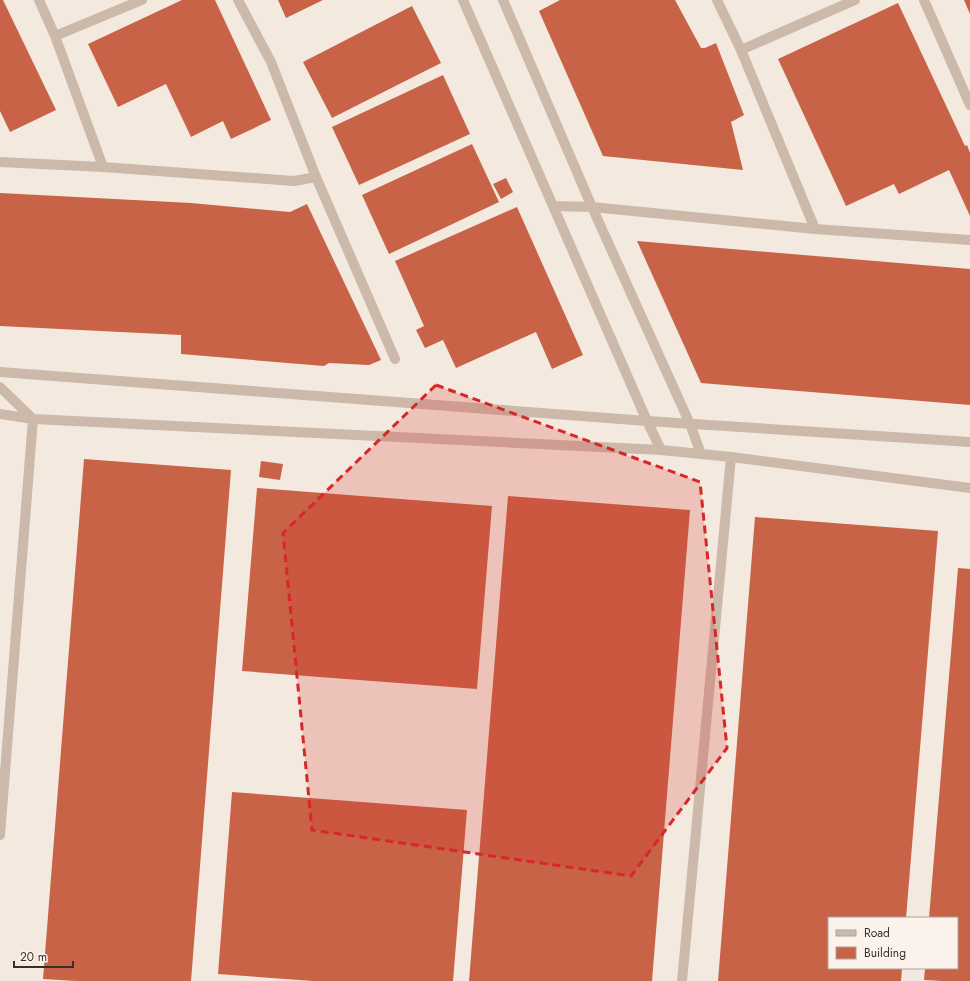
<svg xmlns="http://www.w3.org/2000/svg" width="970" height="981" font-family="Jost,sans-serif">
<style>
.building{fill:#c86347}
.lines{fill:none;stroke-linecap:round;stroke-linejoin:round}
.minor{stroke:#ccb9aa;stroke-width:10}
.marked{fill:#d62828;fill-opacity:0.2;stroke:#d62828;stroke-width:3;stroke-dasharray:8 5;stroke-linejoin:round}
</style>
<rect width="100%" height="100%" fill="#f3e9de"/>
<!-- building -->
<path class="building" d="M 0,0 L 3,0 L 56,110 L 10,132 L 0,111 Z
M 182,0 L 215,0 L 271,120 L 231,139 L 223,121 L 191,137 L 166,84 L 118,107 L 88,44 Z
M 278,0 L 323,0 L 286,18 Z
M 560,0 L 675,0 L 701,48 L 705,48 L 716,43 L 744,115 L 731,122 L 743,170 L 603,156 L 539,11 Z
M 964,0 L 970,0 L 970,14 Z
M 898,3 L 965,146 L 967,145 L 970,153 L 970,216 L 949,170 L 899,194 L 894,184 L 846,206 L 778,59 Z
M 412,6 L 441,63 L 332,118 L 303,62 Z
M 443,75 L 470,134 L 359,185 L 332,127 Z
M 472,144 L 499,202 L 389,254 L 362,195 Z
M 506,178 L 513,192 L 501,199 L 493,184 Z
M 0,193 L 191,203 L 290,212 L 307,204 L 381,360 L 369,365 L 329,363 L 324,366 L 181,354 L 181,335 L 0,326 Z
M 517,207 L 583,355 L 552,369 L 536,332 L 456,368 L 443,340 L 425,348 L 416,330 L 424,326 L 395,261 Z
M 637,241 L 970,269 L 970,405 L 701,383 Z
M 84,459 L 231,470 L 191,981 L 76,981 L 43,979 Z
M 261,461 L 283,464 L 280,480 L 259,477 Z
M 257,488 L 492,506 L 477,689 L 242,671 Z
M 508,496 L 690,510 L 652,981 L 469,981 Z
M 755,517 L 938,531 L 906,918 L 829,918 L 829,968 L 902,968 L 901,981 L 718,981 Z
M 958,568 L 970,569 L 970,981 L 942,981 L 924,980 L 925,968 L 957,968 L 957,918 L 929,918 Z
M 232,792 L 467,810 L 453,981 L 313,981 L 218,974 Z"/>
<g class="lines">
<!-- minor -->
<path class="minor" d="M 39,0 L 55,36 L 103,167
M 238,0 L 271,62 L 316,177 L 395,359
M 463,0 L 647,421 L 661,450
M 503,0 L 592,207 L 690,424 L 701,454
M 717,0 L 741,50 L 815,229
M 924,0 L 970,105
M 55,36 L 142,0
M 741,50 L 855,0
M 0,162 L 103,167 L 294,181 L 316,177
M 553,206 L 592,207 L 815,229 L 970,240
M 0,372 L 647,421 L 970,442
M 0,387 L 33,419 L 0,835
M 0,414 L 33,419 L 661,450 L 731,457 L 970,488
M 682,981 L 731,457"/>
</g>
<!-- marked area -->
<path class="marked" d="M 436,385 L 700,482 L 727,748 L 631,876 L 312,830 L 283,533 Z"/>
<!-- legend -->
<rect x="828" y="917" width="130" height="52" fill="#fbf3eb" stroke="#ada49d"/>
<rect x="836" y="930" width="20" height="6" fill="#ccb9aa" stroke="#ada49d"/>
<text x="864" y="937" font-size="12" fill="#392e29">Road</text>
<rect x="836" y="947" width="20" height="12" fill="#c86347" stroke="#ada49d"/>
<text x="864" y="957" font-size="12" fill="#392e29">Building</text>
<!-- scale -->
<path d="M14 961v6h59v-6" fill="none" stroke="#392e29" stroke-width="2"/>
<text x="20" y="961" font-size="12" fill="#392e29" stroke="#fbf3eb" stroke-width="3" paint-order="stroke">20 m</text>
</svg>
